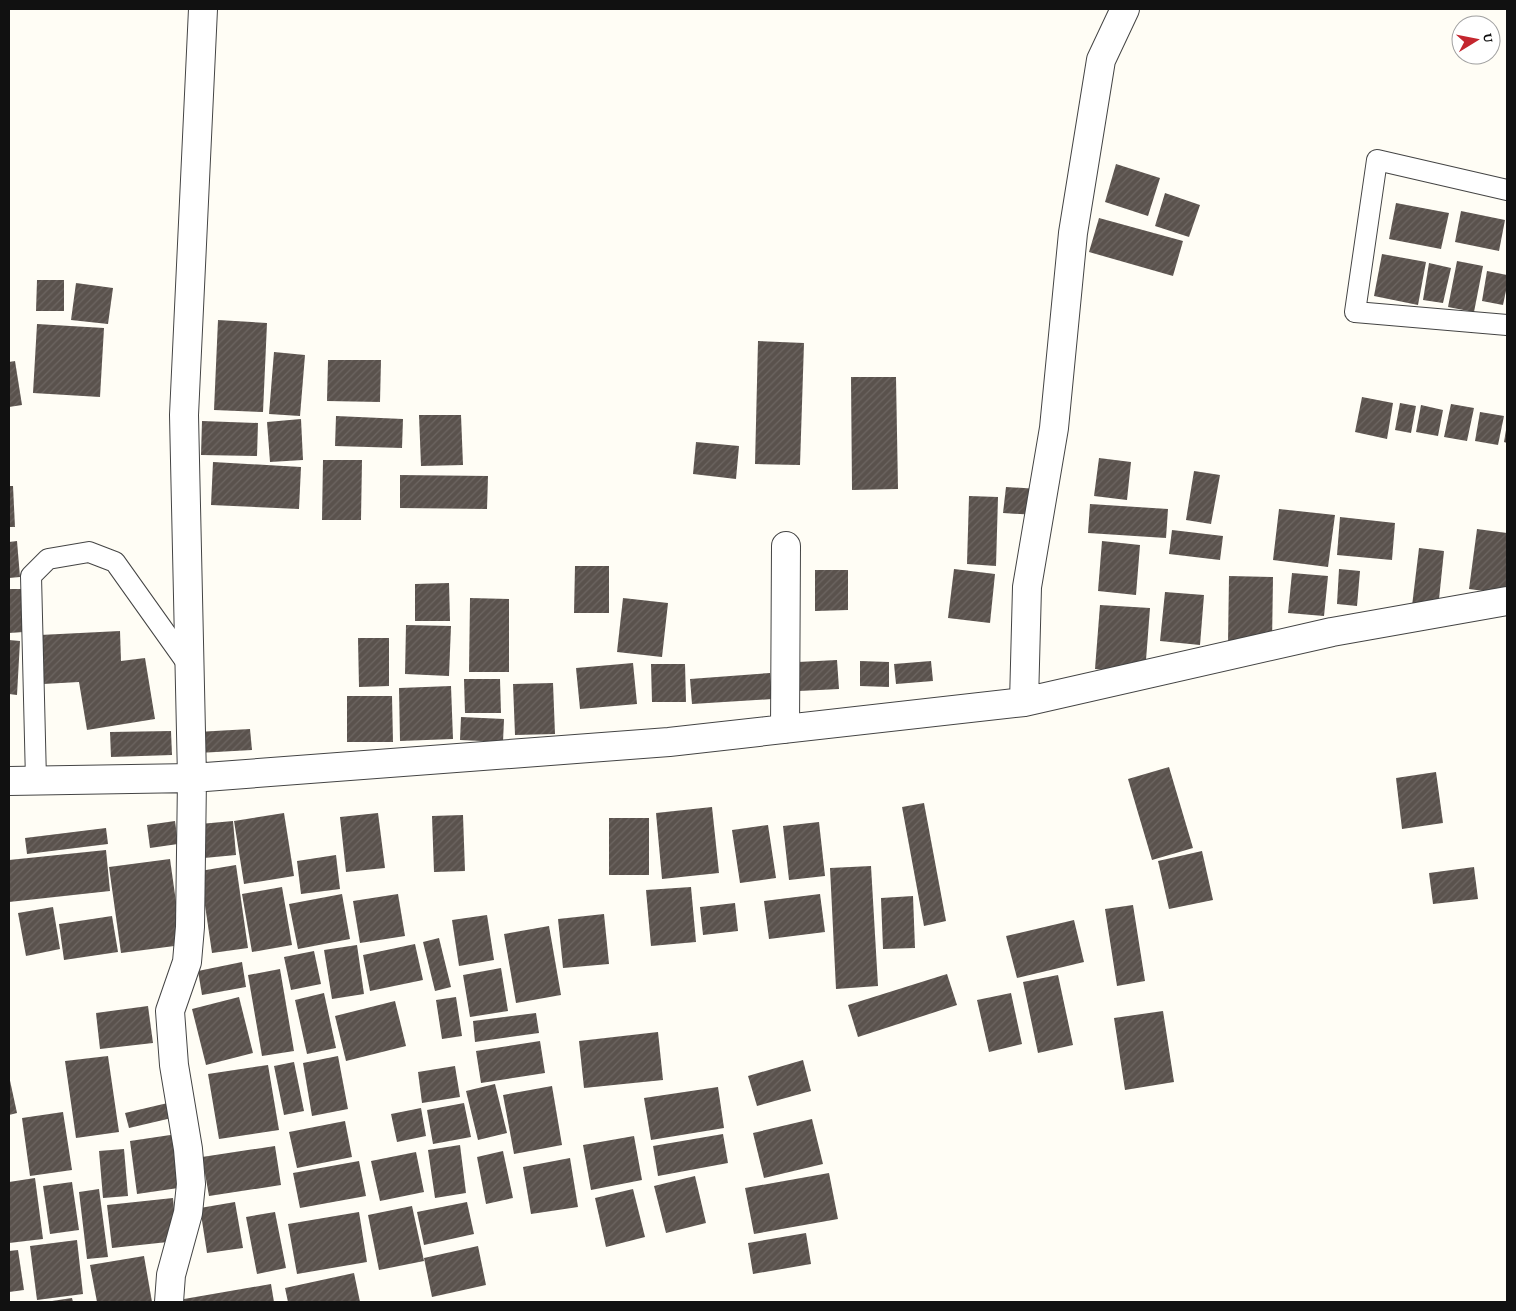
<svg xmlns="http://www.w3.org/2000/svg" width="1516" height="1311" font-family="'Crimson Pro',serif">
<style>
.building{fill:url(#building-hatch)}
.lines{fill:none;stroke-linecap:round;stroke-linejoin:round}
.lane-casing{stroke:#444;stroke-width:22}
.street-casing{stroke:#444;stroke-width:30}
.lane{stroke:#fff;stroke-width:20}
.street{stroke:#fff;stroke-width:28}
</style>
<defs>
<pattern id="building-hatch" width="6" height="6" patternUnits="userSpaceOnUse" patternTransform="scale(1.25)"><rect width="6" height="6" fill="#5a524d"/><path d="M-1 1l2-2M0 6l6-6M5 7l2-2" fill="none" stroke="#6d6662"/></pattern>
</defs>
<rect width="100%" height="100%" fill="#fffdf5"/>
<!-- building -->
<path class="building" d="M 1116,164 L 1160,178 L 1148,216 L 1105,202 Z
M 1165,193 L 1200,205 L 1189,237 L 1155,226 Z
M 1396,203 L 1449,213 L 1441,249 L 1389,239 Z
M 1461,211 L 1505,220 L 1499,251 L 1455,242 Z
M 1099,218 L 1183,241 L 1173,276 L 1089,252 Z
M 1382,254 L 1426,262 L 1418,305 L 1374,296 Z
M 1457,261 L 1483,266 L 1474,312 L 1448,307 Z
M 1429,263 L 1451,268 L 1443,303 L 1423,300 Z
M 1487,271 L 1507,275 L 1507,286 L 1503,305 L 1482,301 Z
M 37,280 L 64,280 L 64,311 L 36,311 Z
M 76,283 L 113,288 L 108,324 L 71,320 Z
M 218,320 L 267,323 L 263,412 L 214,410 Z
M 37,324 L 104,328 L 100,397 L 33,393 Z
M 758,341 L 804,343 L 800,465 L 755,464 Z
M 274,352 L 305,355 L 300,416 L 269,414 Z
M 328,360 L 381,360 L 380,402 L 327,401 Z
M 15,361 L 22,405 L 9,407 L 9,362 Z
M 851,377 L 896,377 L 898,489 L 852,490 Z
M 1362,397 L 1393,403 L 1387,439 L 1355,432 Z
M 1400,403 L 1416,406 L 1411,433 L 1395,430 Z
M 1451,404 L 1474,408 L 1467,441 L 1444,437 Z
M 1421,405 L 1443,410 L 1438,436 L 1416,432 Z
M 1480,412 L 1504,416 L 1498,445 L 1475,441 Z
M 419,415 L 461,415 L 463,465 L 421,466 Z
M 336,416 L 403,419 L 402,448 L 335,446 Z
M 301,419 L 303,460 L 270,462 L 267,422 Z
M 202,421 L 258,423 L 257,456 L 201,455 Z
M 1506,430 L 1507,430 L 1507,443 L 1504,442 Z
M 696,442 L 739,446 L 736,479 L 693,474 Z
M 1099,458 L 1131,462 L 1127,500 L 1094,496 Z
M 323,460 L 362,460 L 361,520 L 322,520 Z
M 213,462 L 301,467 L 299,509 L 211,505 Z
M 1194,471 L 1220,475 L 1211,524 L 1186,520 Z
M 400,475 L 488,476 L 487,509 L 400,508 Z
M 9,486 L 13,486 L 15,527 L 9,527 Z
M 1006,487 L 1039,489 L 1036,515 L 1003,513 Z
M 969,496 L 998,497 L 996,566 L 967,564 Z
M 1090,504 L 1168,509 L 1166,538 L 1088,533 Z
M 1279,509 L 1335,515 L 1328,567 L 1273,560 Z
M 1340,517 L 1395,523 L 1392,560 L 1337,555 Z
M 1477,529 L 1507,533 L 1507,594 L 1469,589 Z
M 1172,530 L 1223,536 L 1220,560 L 1169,554 Z
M 17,541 L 20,577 L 9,578 L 9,542 Z
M 1102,541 L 1140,545 L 1136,595 L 1098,591 Z
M 1419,548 L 1444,551 L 1438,609 L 1412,606 Z
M 575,566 L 609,566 L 609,613 L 574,613 Z
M 954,569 L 995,574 L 990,623 L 948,618 Z
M 1339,569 L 1360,571 L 1357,606 L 1337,604 Z
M 815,570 L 848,570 L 848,610 L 815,611 Z
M 1292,573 L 1328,576 L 1324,616 L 1288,613 Z
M 1229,576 L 1273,577 L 1272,644 L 1228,643 Z
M 449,583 L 450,621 L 415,621 L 415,584 Z
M 9,589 L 23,589 L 24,632 L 9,633 Z
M 1165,592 L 1204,595 L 1200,645 L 1160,641 Z
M 470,598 L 509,599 L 509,672 L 469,672 Z
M 623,598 L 668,603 L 662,657 L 617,652 Z
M 1100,605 L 1150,608 L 1145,673 L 1095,669 Z
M 406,625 L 451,626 L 449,676 L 405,674 Z
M 120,631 L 121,661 L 145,658 L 155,719 L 87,730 L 79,682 L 43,684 L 40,635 Z
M 358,638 L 389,638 L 389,686 L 359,687 Z
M 9,640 L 20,641 L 17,695 L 9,694 Z
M 837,660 L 839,689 L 799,691 L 798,662 Z
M 860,661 L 889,662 L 889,687 L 860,686 Z
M 931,661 L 933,681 L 896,684 L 894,664 Z
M 633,663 L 637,704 L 580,709 L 576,668 Z
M 651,664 L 685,664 L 686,702 L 652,702 Z
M 770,673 L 772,699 L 692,704 L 690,679 Z
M 464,679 L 500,679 L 501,713 L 465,713 Z
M 553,683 L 555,734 L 515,735 L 513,684 Z
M 451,686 L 453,739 L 400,741 L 399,688 Z
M 347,696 L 392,696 L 393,742 L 347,742 Z
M 461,717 L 504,719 L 503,742 L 460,740 Z
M 250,729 L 252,750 L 198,753 L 197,732 Z
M 171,731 L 172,755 L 111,757 L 110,732 Z
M 1169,767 L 1193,848 L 1152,860 L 1128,779 Z
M 1436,772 L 1443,823 L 1402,829 L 1396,778 Z
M 924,803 L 946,921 L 924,926 L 902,807 Z
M 712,807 L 719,873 L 662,879 L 656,813 Z
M 284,813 L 294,876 L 244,884 L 234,821 Z
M 378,813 L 385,868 L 346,872 L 340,817 Z
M 463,815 L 465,871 L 434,872 L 432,816 Z
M 609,818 L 649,818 L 649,875 L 609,875 Z
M 175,821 L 178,844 L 150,848 L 147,825 Z
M 233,821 L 236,855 L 204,858 L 200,824 Z
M 819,822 L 825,876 L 789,880 L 783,826 Z
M 768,825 L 776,878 L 740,883 L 732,830 Z
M 106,828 L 108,844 L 27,854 L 25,838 Z
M 106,850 L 110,891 L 9,902 L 9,860 Z
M 1202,851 L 1213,900 L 1169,909 L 1158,861 Z
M 336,855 L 340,889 L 301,894 L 297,861 Z
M 170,859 L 182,945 L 121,953 L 109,867 Z
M 236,865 L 248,948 L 212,953 L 200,871 Z
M 871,866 L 878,986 L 836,989 L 830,868 Z
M 1474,867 L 1478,899 L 1433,904 L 1429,873 Z
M 282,887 L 292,945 L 252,952 L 242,894 Z
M 691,887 L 696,942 L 651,946 L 646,890 Z
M 342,894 L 350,939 L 298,949 L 289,904 Z
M 398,894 L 405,936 L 360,943 L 353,901 Z
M 820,894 L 825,932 L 769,939 L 764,901 Z
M 913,896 L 915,948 L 883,949 L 881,898 Z
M 735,903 L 738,931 L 703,935 L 700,907 Z
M 1133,905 L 1145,981 L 1117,986 L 1105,909 Z
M 53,907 L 60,949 L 26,956 L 18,913 Z
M 604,914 L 609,964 L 563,968 L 558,919 Z
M 487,915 L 494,960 L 459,966 L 452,920 Z
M 112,916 L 118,952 L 64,960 L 59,924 Z
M 1074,920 L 1084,962 L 1017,978 L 1006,936 Z
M 549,926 L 561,995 L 516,1003 L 504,934 Z
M 439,938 L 451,987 L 435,991 L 423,942 Z
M 415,944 L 423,980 L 370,991 L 363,955 Z
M 357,945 L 364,994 L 332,999 L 324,950 Z
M 314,951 L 321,984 L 291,990 L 284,957 Z
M 242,962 L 246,987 L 202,995 L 198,971 Z
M 501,968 L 508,1011 L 470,1017 L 463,975 Z
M 280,969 L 294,1051 L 262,1056 L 248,975 Z
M 947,974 L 957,1005 L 858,1037 L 848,1005 Z
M 1058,975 L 1073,1045 L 1038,1053 L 1023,982 Z
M 324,993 L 336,1048 L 307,1054 L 295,1000 Z
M 1011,993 L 1022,1044 L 989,1052 L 977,1000 Z
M 239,997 L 253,1053 L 206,1065 L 192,1009 Z
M 456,997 L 462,1036 L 442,1039 L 436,1000 Z
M 395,1001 L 406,1046 L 346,1061 L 335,1016 Z
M 148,1006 L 153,1043 L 100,1049 L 96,1013 Z
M 1163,1011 L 1174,1082 L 1125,1090 L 1114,1018 Z
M 536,1013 L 539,1033 L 475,1042 L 473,1021 Z
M 658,1032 L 663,1080 L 584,1088 L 579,1041 Z
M 540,1041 L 545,1073 L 481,1083 L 476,1051 Z
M 108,1056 L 119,1132 L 76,1138 L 65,1061 Z
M 338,1056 L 348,1109 L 312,1116 L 303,1063 Z
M 803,1060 L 811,1091 L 757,1106 L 748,1076 Z
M 294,1062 L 304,1111 L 284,1115 L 274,1066 Z
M 268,1065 L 279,1130 L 219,1139 L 208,1074 Z
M 455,1066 L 460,1097 L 422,1103 L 418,1072 Z
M 9,1076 L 17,1113 L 9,1115 Z
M 495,1084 L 507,1133 L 478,1140 L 466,1091 Z
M 552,1086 L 562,1145 L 514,1154 L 503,1095 Z
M 718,1087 L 724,1128 L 651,1140 L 644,1098 Z
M 172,1102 L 176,1117 L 129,1128 L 125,1113 Z
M 464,1103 L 471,1137 L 433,1144 L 427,1110 Z
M 421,1108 L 426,1136 L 397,1142 L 391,1114 Z
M 63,1112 L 72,1170 L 30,1176 L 22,1118 Z
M 812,1119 L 823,1164 L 764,1178 L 753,1133 Z
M 345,1121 L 352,1157 L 297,1168 L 289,1132 Z
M 177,1134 L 185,1187 L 137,1194 L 130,1141 Z
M 723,1134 L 728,1163 L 658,1176 L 653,1146 Z
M 634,1136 L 642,1180 L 591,1190 L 583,1145 Z
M 460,1145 L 466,1193 L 435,1198 L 428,1150 Z
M 275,1146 L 281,1185 L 209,1196 L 202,1157 Z
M 124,1149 L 128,1196 L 103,1198 L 99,1151 Z
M 503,1151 L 513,1198 L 486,1204 L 477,1157 Z
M 416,1152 L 424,1192 L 380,1201 L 371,1161 Z
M 570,1158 L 578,1207 L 531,1214 L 523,1167 Z
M 359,1161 L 366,1196 L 300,1208 L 293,1173 Z
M 829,1173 L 838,1219 L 754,1234 L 745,1188 Z
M 695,1176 L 706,1223 L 666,1233 L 654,1186 Z
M 35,1178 L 43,1239 L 9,1243 L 9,1182 Z
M 72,1182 L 79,1230 L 50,1234 L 43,1186 Z
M 99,1189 L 108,1257 L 87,1259 L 79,1192 Z
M 633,1189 L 645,1237 L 606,1247 L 595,1198 Z
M 173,1198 L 177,1241 L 112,1248 L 107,1205 Z
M 235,1202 L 243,1248 L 207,1253 L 200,1208 Z
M 467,1202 L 474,1234 L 424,1245 L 417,1212 Z
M 412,1206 L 424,1261 L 379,1270 L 368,1215 Z
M 275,1212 L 286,1268 L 257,1274 L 246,1217 Z
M 359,1212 L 367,1262 L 297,1274 L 288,1224 Z
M 806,1233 L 811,1264 L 753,1274 L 748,1243 Z
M 77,1240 L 83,1294 L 37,1300 L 30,1246 Z
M 478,1246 L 486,1285 L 432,1297 L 424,1258 Z
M 18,1250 L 24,1290 L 9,1292 L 9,1251 Z
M 144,1256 L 152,1302 L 97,1302 L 90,1265 Z
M 354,1273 L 360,1302 L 288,1302 L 285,1288 Z
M 271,1284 L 274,1302 L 184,1302 L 184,1299 Z
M 72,1298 L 73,1302 L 52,1302 L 52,1301 Z"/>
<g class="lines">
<defs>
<path id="lane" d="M 1507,190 L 1377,160 L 1355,312 L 1507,325
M 36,780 L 31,576 L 48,559 L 89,552 L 115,562 L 189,666"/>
<path id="street" d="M 1024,702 L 1027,587 L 1054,428 L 1073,233 L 1101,60 L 1125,9
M 785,729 L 786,546
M 9,781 L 192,778 L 669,742 L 1024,702 L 1332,632 L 1507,601
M 169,1302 L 171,1275 L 188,1213 L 191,1184 L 188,1149 L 174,1065 L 170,1011 L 187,962 L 190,927 L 192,778 L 184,415 L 203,9"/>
</defs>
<!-- lane casing -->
<use href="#lane" class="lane-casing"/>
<!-- street casing -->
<use href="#street" class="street-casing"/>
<!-- lane -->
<use href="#lane" class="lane"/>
<!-- street -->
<use href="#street" class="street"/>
</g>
<!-- border -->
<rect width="1516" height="1311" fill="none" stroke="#111111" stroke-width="20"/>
<!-- north arrow -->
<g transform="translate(1476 40) rotate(80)"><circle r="24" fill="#ffffff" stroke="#a0a0a0"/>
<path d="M0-4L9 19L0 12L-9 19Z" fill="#c4262e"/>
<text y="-8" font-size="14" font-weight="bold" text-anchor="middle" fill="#111111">U</text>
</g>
</svg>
